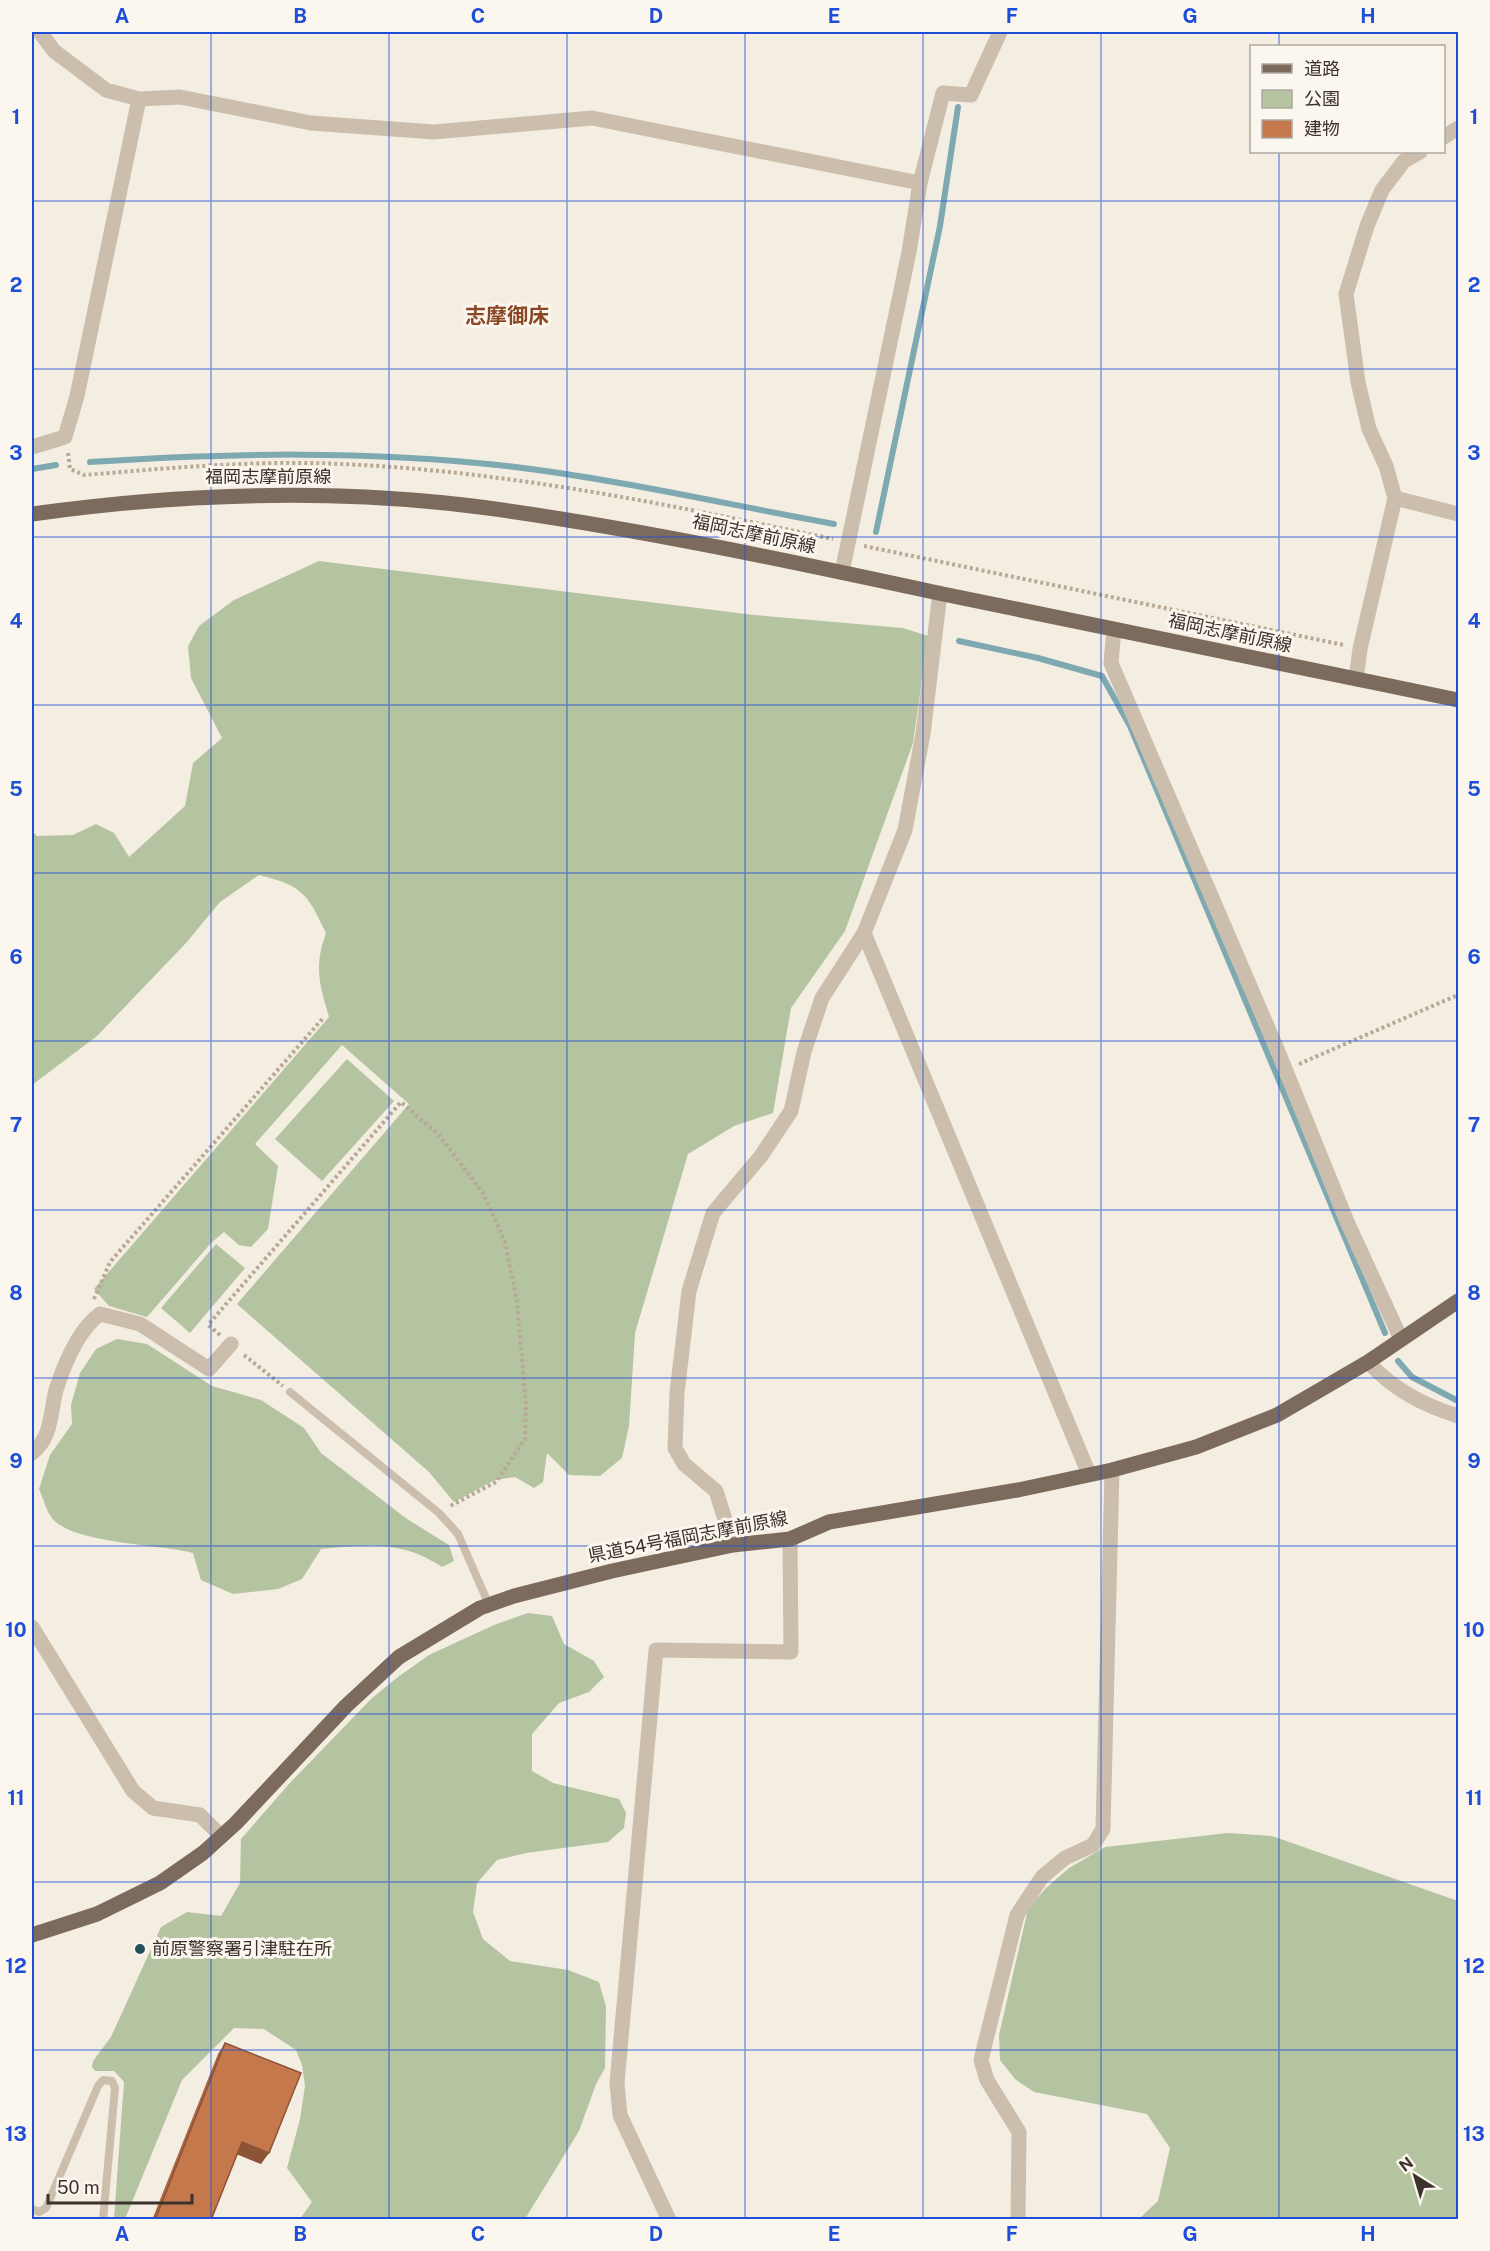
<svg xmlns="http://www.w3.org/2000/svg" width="1490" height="2251" font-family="'Public Sans','Noto Sans JP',sans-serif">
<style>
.green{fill:#b4c3a0}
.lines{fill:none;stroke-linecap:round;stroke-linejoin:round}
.stream{stroke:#7fa9b1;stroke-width:6}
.path{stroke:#b8a996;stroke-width:4;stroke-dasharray:3 3;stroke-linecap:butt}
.lane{stroke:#ccbeac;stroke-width:8}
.street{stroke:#ccbeac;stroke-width:15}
.primary{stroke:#7c6b5c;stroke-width:15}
.wall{fill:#aa6742}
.shaded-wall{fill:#8b5436}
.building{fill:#c6784d;stroke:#8b5436;stroke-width:1.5}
.grid{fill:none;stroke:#1d4ed8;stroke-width:1.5;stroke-opacity:0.55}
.poi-dot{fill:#20525d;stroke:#fbf6ee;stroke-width:2}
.labels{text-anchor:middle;stroke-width:6;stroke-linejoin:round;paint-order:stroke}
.street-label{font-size:18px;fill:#3a322b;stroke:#fbf6ee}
.poi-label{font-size:18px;fill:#3a322b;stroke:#fbf6ee;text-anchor:start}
.quarter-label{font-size:21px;font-weight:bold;fill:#8a4724;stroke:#fbf6ee}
.neatline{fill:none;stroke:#1d4ed8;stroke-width:2}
.grid-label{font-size:20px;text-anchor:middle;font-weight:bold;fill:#1d4ed8}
</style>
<rect width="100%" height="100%" fill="#f4ede1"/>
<!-- green -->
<path class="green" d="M 319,561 L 754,615 L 903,628 L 928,636 L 913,743 L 845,931 L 791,1008 L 773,1113 L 734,1126 L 688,1154 L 635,1333 L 629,1426 L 622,1458 L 600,1476 L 569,1475 L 547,1453 L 543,1482 L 534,1488 L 515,1477 L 495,1480 L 454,1502 L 429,1472 L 237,1304 L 409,1104 L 342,1045 L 255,1144 L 278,1166 L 268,1229 L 251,1247 L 239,1245 L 224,1232 L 211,1243 L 147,1317 L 109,1306 L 94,1289 L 329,1017 C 319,983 314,967 326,933 C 307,893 303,886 259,875 L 220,902 L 186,943 L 97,1036 L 32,1085 L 32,831 L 37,836 L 73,835 L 96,824 L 114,833 L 129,857 L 185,806 L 193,763 L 222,738 L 191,678 L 188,646 L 199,626 L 234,600 Z
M 347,1059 L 394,1101 L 322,1181 L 275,1139 Z
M 216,1244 L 245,1268 L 190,1333 L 161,1308 Z
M 117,1339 L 147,1344 L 212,1386 L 261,1400 L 304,1428 L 321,1453 L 407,1519 L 449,1545 L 454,1561 L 442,1567 C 401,1540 367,1545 321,1549 L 302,1579 L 278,1589 L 233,1594 L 201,1580 L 193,1553 C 161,1544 72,1544 52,1518 C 46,1511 43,1497 39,1489 L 50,1455 L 72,1424 L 71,1405 L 80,1373 L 96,1349 Z
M 528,1613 L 552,1616 L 564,1644 L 594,1661 L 604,1677 L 589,1692 L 559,1703 L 532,1734 L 532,1771 L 553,1783 L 619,1799 L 626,1813 L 624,1828 L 608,1842 L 526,1853 L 497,1860 L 477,1883 L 473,1912 L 483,1939 L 510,1961 L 568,1970 L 599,1982 L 606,2007 L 605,2068 L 596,2084 L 579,2131 L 525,2219 L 300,2219 L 312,2202 L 287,2168 L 300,2119 L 305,2086 L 302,2065 L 296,2050 L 264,2029 L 234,2028 L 182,2080 L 125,2219 L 114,2219 L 124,2082 L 114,2071 L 95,2071 L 92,2067 L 93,2061 L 111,2037 L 161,1927 L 187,1912 L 221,1916 L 240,1883 L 241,1839 L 289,1784 L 372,1698 L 398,1677 L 429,1655 L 494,1625 Z
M 1228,1833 L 1272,1836 L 1458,1901 L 1458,2219 L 1139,2219 L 1158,2201 L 1170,2148 L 1147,2114 L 1034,2092 L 1015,2079 L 1000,2060 L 999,2035 L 1028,1909 L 1046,1888 L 1069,1868 L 1105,1847 Z"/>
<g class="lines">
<!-- stream -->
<path class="stream" d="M 90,462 C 229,453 368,450 507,466 C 617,479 725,504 834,524
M 32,469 L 56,465
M 876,532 L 940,226 L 958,107
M 959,641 L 1038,658 L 1102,676 L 1130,726 L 1385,1333
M 1398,1361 L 1412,1377 L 1458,1401"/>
<!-- path -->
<path class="path" d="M 68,453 L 70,469 L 84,475 C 169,468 256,460 341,464 C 508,471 671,505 833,539
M 864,546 L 1344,645
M 1299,1064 L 1458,995
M 94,1299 L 110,1262 L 324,1017
M 220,1335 L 208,1325 L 401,1102 L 439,1135 L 483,1193 L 505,1242 L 517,1301 L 526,1405 L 525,1439 L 496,1482 L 450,1506
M 244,1355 L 283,1386"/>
<!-- lane -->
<path class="lane" d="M 290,1392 L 439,1513 L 458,1534 L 489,1605
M 32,2209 L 39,2212 L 46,2208 L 98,2086 L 103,2080 L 112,2081 L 115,2088 L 103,2220"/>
<!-- street -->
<path class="street" d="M 40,32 L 54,51 L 106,90 L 139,99 L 180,97 L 311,123 L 434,132 L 592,118 L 920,183
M 1444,137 L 1458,128
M 32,447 L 65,437 L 77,396 L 139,99
M 1395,498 L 1458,514
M 842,572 L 909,252 L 920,183 L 943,93 L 971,95 L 1000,32
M 1114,629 L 1111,663 L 1277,1049 L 1348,1224 L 1401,1339
M 1356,679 L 1360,649 L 1395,498 L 1386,466 L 1369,429 L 1358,382 L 1346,294 L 1367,226 L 1382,190 L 1404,161 L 1420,152
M 864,933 L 1089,1474
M 1368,1362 C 1394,1390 1423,1405 1458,1416
M 32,1453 C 52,1438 50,1413 56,1390 C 64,1365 78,1330 100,1314 L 140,1324 L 209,1369 L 231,1344
M 733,1545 L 716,1491 L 684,1464 L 675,1448 L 677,1393 L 689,1291 L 713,1213 L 761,1156 L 791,1111 L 804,1052 L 822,998 L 864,933 L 905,830 L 923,734 L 940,593
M 32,1627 L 133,1791 L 153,1808 L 200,1815 L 221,1836
M 669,2220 L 620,2115 L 617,2083 L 656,1650 L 791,1652 L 790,1539
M 1018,2220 L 1019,2132 L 987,2080 L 981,2060 L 1017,1915 L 1042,1877 L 1065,1858 L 1093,1845 L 1103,1829 L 1112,1470"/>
<!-- primary -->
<path class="primary" d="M 32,514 C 182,493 337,488 488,508 C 640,529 789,561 938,593 C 1112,629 1285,664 1458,700
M 32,1935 L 97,1914 L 160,1883 L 203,1853 L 236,1823 L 346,1706 L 399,1657 L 480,1608 L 514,1596 L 612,1571 L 733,1545 L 790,1539 L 829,1522 L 1018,1490 L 1112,1470 L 1196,1447 L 1277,1415 L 1368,1362 L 1458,1301"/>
</g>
<!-- wall -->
<path class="wall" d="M 225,2043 L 261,2164 L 237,2154 L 211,2220 L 152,2220 L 218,2054 Z"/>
<!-- shaded-wall -->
<path class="shaded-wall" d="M 242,2142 L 269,2153 L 261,2164 L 234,2153 Z"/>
<!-- building -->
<path class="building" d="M 225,2043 L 301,2073 L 269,2153 L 242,2142 L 211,2220 L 155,2220 Z"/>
<!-- grid -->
<path class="grid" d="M 211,32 L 211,2220M 389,32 L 389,2220M 567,32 L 567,2220M 745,32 L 745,2220M 923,32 L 923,2220M 1101,32 L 1101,2220M 1279,32 L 1279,46M 1279,152 L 1279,2220M 32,201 L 1458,201M 32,369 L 1458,369M 32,537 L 1458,537M 32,705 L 1458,705M 32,873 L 1458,873M 32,1041 L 1458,1041M 32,1210 L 1458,1210M 32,1378 L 1458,1378M 32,1546 L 1458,1546M 32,1714 L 1458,1714M 32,1882 L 1458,1882M 32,2050 L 1458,2050"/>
<!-- markers -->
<circle class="poi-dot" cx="140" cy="1949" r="6"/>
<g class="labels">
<!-- street labels -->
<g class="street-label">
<text x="268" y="483">福岡志摩前原線</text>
<text transform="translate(754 534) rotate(12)" y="6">福岡志摩前原線</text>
<text transform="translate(1230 633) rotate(12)" y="6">福岡志摩前原線</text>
<text transform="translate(688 1537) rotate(-11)" y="6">県道54号福岡志摩前原線</text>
</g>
<!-- poi labels -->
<g class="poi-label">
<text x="152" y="1955">前原警察署引津駐在所</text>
</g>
<!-- quarter labels -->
<g class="quarter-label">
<text x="507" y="323">志摩御床</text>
</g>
</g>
<!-- border -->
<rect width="1490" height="2251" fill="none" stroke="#fbf6ee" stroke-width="66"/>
<!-- legend -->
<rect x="1250" y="45" width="195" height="108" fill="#fbf6ee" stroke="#aea8a0" stroke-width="1.5"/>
<rect x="1262" y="64" width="30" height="9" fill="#7c6b5c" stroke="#aea8a0" stroke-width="1.5"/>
<text x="1304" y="75" font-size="18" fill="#3a322b">道路</text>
<rect x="1262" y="90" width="30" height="18" fill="#b4c3a0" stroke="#aea8a0" stroke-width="1.5"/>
<text x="1304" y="105" font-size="18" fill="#3a322b">公園</text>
<rect x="1262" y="120" width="30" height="18" fill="#c6784d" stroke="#aea8a0" stroke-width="1.5"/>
<text x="1304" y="135" font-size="18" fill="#3a322b">建物</text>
<!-- north arrow -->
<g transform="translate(1415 2176) rotate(323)" stroke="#fbf6ee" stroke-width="4.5" paint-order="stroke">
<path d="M0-4.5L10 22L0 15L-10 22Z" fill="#3a322b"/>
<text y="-9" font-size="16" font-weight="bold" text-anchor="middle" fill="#3a322b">N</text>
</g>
<!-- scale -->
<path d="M48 2194v9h144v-9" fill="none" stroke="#3a322b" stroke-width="3"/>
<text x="57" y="2194" font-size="18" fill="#3a322b" stroke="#fbf6ee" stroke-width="4.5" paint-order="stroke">50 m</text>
<rect x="33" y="33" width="1424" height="2185" class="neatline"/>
<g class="grid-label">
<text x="122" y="23">A</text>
<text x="300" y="23">B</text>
<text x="478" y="23">C</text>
<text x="656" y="23">D</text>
<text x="834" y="23">E</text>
<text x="1012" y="23">F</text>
<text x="1190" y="23">G</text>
<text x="1368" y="23">H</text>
<text x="16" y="124">1</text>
<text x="1474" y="124">1</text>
<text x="16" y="292">2</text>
<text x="1474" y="292">2</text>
<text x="16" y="460">3</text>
<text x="1474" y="460">3</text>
<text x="16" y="628">4</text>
<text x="1474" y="628">4</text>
<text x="16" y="796">5</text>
<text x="1474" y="796">5</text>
<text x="16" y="964">6</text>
<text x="1474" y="964">6</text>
<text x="16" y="1132">7</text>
<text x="1474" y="1132">7</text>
<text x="16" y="1300">8</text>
<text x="1474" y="1300">8</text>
<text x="16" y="1468">9</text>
<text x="1474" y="1468">9</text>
<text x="16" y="1637">10</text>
<text x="1474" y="1637">10</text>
<text x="16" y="1805">11</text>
<text x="1474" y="1805">11</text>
<text x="16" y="1973">12</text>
<text x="1474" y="1973">12</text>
<text x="16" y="2141">13</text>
<text x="1474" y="2141">13</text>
<text x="122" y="2241">A</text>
<text x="300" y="2241">B</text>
<text x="478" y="2241">C</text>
<text x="656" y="2241">D</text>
<text x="834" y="2241">E</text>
<text x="1012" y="2241">F</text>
<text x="1190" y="2241">G</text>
<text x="1368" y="2241">H</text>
</g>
</svg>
